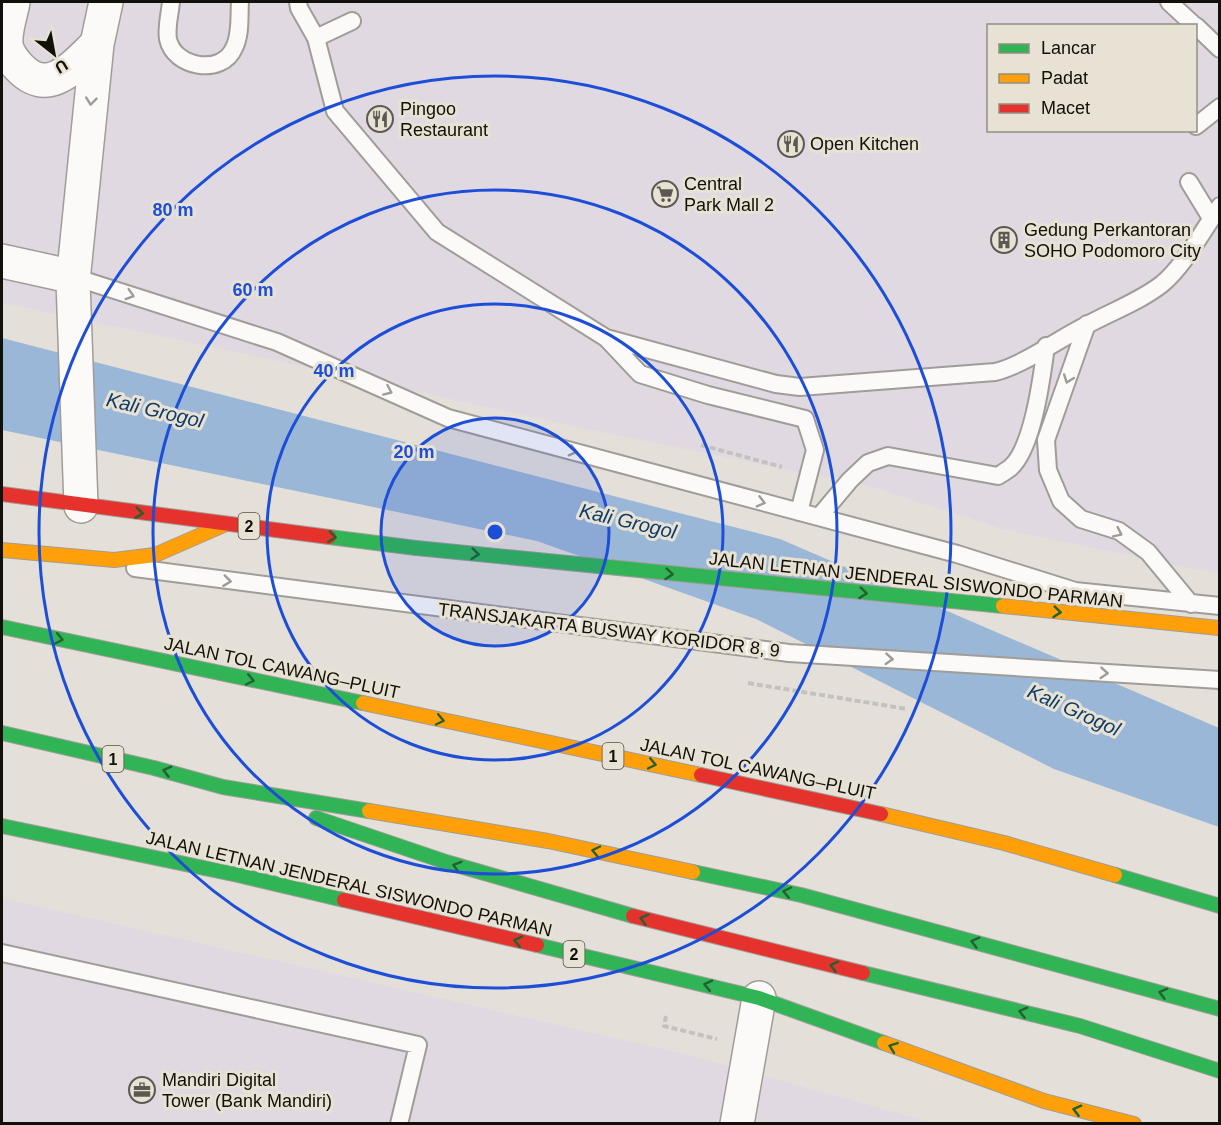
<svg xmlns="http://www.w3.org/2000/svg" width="1221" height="1125" font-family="Arial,sans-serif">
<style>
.commercial{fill:#e0d9e2;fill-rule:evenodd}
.water{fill:#9bb7d7}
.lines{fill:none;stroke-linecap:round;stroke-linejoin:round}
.lane-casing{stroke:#a09d98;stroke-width:20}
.street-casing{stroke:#a09d98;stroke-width:36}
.fast-casing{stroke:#a09d98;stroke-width:16}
.slow-casing{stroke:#a09d98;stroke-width:16}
.jam-casing{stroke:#a09d98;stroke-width:16}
.path{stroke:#c4c2bf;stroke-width:4;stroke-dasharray:6 3;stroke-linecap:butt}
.lane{stroke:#fbfaf9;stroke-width:16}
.street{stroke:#fbfaf9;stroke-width:33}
.fast{stroke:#30b455;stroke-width:14}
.slow{stroke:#ff9f0a;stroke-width:14}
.jam{stroke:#e5322d;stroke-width:14}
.fast-bridge-casing{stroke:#a09d98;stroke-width:16;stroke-linecap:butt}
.slow-bridge-casing{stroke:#a09d98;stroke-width:16;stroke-linecap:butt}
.fast-bridge{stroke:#30b455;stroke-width:14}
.slow-bridge{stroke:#ff9f0a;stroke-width:14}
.oneway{stroke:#9e9c9a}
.oneway2{stroke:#216230}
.ring{fill:none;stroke:#1d4ed8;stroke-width:3}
.labels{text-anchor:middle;stroke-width:6;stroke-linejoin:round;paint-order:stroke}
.shield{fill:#e8e2d4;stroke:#524f47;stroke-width:1.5}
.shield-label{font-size:16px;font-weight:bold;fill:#12100b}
.poi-label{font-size:18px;fill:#12100b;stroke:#e8e2d4;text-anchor:start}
.street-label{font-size:18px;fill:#12100b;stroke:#e8e2d4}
.water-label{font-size:20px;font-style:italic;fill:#0e3b67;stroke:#e8e2d4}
.centre{fill:#1d4ed8;stroke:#e8e2d4;stroke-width:3}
.ring-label{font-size:18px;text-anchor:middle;font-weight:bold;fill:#1d4ed8;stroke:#e8e2d4;stroke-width:6;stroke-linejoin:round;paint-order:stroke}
</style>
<rect width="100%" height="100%" fill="#e4e0d9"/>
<!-- commercial -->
<path class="commercial" d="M 2,2 L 1219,2 L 1219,574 L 1002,529 L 850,480 L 808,474 L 586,429 L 264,358 L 2,303 ZM 988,26 L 1196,26 L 1196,130 L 988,130 Z
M 2,898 L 685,1054 L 934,1123 L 2,1124 Z"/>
<!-- water -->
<path class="water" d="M 2,338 L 780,539 L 1219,728 L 1219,827 L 1054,769 L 756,619 L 537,541 L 2,430 Z"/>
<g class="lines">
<defs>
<path id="lane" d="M 171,2 C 170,13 166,28 168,39 C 174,68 222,76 234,48 C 241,35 239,16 240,2
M 298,2 L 299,8 L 316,38 L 335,111 L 437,232 L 606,338 L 776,384 L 800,387 L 995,372 C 1024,365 1057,340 1085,326 C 1110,312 1139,302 1162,284 C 1184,266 1203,230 1220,206
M 1169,2 L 1195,26
M 1196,26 L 1220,49
M 316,38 L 352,21
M 1196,126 L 1220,107
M 1189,182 L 1211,218
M 74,277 L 277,342 L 448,418 L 957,554 L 1075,591 L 1220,606
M 1087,324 L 1046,440 L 1048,470 L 1061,501 L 1081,519 L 1119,531 L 1148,552 L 1191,604
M 607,339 L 640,374 L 708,395 L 805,419 L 815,450 L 799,512
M 819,517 L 850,480 L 868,463 L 888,456 L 998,476 C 1001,474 1006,471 1010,468 C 1033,449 1042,376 1046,346
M 135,568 L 789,653 L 1220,680
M 2,953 L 418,1045 L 399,1124"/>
<path id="street" d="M 13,2 C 11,14 5,30 6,43 C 6,51 14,62 19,67 C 49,99 75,65 97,44
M 2,261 L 74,277
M 81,506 L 73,281 L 97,44 L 106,2
M 737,1124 L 759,998"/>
<path id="fast" d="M 329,537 L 416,548
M 2,627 L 363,703
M 2,733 L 154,768 L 223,787 L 369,811
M 316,818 L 446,862 L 633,916
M 2,826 L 238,875 L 344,900
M 693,872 L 801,895 L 1220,1009
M 1115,875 L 1220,906
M 537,945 L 759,998 L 884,1043
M 863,973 L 1080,1026 L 1220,1071"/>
<path id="slow" d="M 2,550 L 114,560 L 155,555 L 226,524
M 363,703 L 701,775
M 369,811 L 548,841 L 693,872
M 881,814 L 1004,843 L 1115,875
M 884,1043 L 1044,1101 L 1134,1124"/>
<path id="jam" d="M 2,494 L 329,537
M 701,775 L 881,814
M 344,900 L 537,945
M 633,916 L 863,973"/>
</defs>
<!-- lane casing -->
<use href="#lane" class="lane-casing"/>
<!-- street casing -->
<use href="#street" class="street-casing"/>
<!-- fast casing -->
<use href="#fast" class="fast-casing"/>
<!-- slow casing -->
<use href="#slow" class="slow-casing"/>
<!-- jam casing -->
<use href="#jam" class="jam-casing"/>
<!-- path -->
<path class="path" d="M 701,445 L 782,467
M 748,683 L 907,709
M 666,1016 L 664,1026 L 717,1039"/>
<!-- lane -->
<use href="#lane" class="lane"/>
<!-- street -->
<use href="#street" class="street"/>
<!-- fast -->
<use href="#fast" class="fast"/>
<!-- slow -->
<use href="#slow" class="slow"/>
<!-- jam -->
<use href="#jam" class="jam"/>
<defs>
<path id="fast-bridge" d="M 416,548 L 1003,606"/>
<path id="slow-bridge" d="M 1003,606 L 1219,628"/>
</defs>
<!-- fast-bridge casing -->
<use href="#fast-bridge" class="fast-bridge-casing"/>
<!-- slow-bridge casing -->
<use href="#slow-bridge" class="slow-bridge-casing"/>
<!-- fast-bridge -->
<use href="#fast-bridge" class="fast-bridge"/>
<!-- slow-bridge -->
<use href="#slow-bridge" class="slow-bridge"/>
</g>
<!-- one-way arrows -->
<defs><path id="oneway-chevron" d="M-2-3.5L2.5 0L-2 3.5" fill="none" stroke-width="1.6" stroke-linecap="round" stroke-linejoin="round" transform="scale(1.5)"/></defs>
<g class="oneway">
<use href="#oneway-chevron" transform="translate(91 101) rotate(96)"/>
<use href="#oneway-chevron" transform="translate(130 295) rotate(17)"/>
<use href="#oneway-chevron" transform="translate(1068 379) rotate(110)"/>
<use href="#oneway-chevron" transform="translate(388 391) rotate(24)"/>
<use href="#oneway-chevron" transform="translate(573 451) rotate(15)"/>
<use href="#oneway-chevron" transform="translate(761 502) rotate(15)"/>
<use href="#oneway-chevron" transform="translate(1118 533) rotate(26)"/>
<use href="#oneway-chevron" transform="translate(227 581) rotate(7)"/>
<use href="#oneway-chevron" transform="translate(889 659) rotate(4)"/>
<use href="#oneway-chevron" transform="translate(1104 673) rotate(4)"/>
</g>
<g class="oneway2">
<use href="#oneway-chevron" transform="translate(139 513) rotate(7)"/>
<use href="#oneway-chevron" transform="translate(332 537) rotate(8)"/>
<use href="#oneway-chevron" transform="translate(475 554) rotate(6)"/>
<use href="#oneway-chevron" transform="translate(669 574) rotate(6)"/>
<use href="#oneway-chevron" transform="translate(863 593) rotate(6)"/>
<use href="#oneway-chevron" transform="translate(1057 612) rotate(6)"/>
<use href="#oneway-chevron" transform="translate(59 639) rotate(12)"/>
<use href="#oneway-chevron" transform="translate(250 680) rotate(12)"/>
<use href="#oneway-chevron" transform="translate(440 720) rotate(12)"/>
<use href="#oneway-chevron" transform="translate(652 764) rotate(12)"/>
<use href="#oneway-chevron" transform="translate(167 771) rotate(-165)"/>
<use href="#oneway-chevron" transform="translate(596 851) rotate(-168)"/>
<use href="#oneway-chevron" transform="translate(457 866) rotate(-164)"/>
<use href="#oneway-chevron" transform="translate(787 892) rotate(-168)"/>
<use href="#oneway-chevron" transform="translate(644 919) rotate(-166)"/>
<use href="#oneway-chevron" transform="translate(518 941) rotate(-167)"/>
<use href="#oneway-chevron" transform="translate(975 942) rotate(-165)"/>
<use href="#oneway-chevron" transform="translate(834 966) rotate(-166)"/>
<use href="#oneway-chevron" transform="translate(708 985) rotate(-167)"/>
<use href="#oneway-chevron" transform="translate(1163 993) rotate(-165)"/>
<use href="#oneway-chevron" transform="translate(1023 1012) rotate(-166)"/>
<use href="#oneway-chevron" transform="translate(893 1047) rotate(-160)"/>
<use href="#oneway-chevron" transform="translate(1077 1110) rotate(-166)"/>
</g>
<!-- distance rings -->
<circle cx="495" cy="532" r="114" fill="#1d4ed8" fill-opacity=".12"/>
<g class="ring">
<circle cx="495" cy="532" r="114"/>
<circle cx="495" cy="532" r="228"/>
<circle cx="495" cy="532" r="342"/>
<circle cx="495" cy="532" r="456"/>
</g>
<!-- icons -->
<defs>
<symbol id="restaurant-ring" viewBox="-11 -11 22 22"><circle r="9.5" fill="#e8e2d4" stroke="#5c5953" stroke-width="1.5"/><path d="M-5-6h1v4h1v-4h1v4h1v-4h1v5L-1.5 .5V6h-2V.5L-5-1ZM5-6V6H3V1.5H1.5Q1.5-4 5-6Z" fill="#5c5953"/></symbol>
<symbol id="supermarket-ring" viewBox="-11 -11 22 22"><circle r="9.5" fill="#e8e2d4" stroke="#5c5953" stroke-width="1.5"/><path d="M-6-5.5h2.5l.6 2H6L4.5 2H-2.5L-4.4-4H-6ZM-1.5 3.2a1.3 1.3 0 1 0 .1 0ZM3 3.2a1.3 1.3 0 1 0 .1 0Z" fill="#5c5953"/></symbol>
<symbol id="building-ring" viewBox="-11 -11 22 22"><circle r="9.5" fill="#e8e2d4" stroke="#5c5953" stroke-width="1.5"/><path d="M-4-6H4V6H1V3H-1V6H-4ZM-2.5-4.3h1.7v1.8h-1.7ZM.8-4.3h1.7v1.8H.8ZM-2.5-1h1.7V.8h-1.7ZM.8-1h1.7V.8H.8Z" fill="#5c5953"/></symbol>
<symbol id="office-ring" viewBox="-11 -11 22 22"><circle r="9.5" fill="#e8e2d4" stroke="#5c5953" stroke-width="1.5"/><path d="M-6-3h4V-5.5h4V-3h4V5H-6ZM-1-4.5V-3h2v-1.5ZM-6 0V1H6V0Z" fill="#5c5953"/></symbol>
</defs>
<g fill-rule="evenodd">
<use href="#restaurant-ring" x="365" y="104" width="30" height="30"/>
<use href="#restaurant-ring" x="776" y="129" width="30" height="30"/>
<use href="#supermarket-ring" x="650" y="179" width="30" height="30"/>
<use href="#building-ring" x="989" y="225" width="30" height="30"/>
<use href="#office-ring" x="127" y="1075" width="30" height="30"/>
</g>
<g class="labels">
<!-- shield labels -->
<g class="shield">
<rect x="238.5" y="513" width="21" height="26" rx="4.5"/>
<rect x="602.5" y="743" width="21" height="26" rx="4.5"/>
<rect x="102.5" y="746" width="21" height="26" rx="4.5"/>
<rect x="563.5" y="941" width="21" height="26" rx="4.5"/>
</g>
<g class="shield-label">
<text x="249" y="532">2</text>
<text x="613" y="762">1</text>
<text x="113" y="765">1</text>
<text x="574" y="960">2</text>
</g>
<!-- poi labels -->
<g class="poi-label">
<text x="400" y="115">Pingoo<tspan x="400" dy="21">Restaurant</tspan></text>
<text x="810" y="150">Open Kitchen</text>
<text x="684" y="190">Central<tspan x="684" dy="21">Park Mall 2</tspan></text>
<text x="1024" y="236">Gedung Perkantoran<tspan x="1024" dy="21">SOHO Podomoro City</tspan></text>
<text x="162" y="1086">Mandiri Digital<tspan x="162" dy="21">Tower (Bank Mandiri)</tspan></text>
</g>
<!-- street labels -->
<g class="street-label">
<text transform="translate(916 580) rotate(6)" y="6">JALAN LETNAN JENDERAL SISWONDO PARMAN</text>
<text transform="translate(609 630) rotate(7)" y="6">TRANSJAKARTA BUSWAY KORIDOR 8, 9</text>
<text transform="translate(282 668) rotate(12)" y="6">JALAN TOL CAWANG–PLUIT</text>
<text transform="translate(758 769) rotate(12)" y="6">JALAN TOL CAWANG–PLUIT</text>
<text transform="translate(349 884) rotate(13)" y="6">JALAN LETNAN JENDERAL SISWONDO PARMAN</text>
</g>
<!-- water labels -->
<g class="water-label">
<text transform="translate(155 410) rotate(13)" y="7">Kali Grogol</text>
<text transform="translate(628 521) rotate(13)" y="7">Kali Grogol</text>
<text transform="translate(1074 710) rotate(24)" y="7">Kali Grogol</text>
</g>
</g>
<circle cx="495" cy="532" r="9" class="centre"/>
<g class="ring-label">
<text x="173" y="216">80 m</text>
<text x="253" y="296">60 m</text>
<text x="334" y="377">40 m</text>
<text x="414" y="458">20 m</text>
</g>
<!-- border -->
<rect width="1221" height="1125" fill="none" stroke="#12100b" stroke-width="6"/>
<!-- legend -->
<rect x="987" y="24" width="210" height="108" fill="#e8e2d4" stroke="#928e84" stroke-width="1.5"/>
<rect x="999" y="44" width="30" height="9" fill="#30b455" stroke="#928e84" stroke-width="1.5"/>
<text x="1041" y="54" font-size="18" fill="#12100b">Lancar</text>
<rect x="999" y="74" width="30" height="9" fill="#ff9f0a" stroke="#928e84" stroke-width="1.5"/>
<text x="1041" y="84" font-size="18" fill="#12100b">Padat</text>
<rect x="999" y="104" width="30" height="9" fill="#e5322d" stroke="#928e84" stroke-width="1.5"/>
<text x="1041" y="114" font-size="18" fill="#12100b">Macet</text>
<!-- north arrow -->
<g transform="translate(54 54) rotate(149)" stroke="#e8e2d4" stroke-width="4.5" paint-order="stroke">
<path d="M0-4.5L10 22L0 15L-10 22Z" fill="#12100b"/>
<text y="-9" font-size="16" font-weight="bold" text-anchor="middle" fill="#12100b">U</text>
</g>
</svg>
